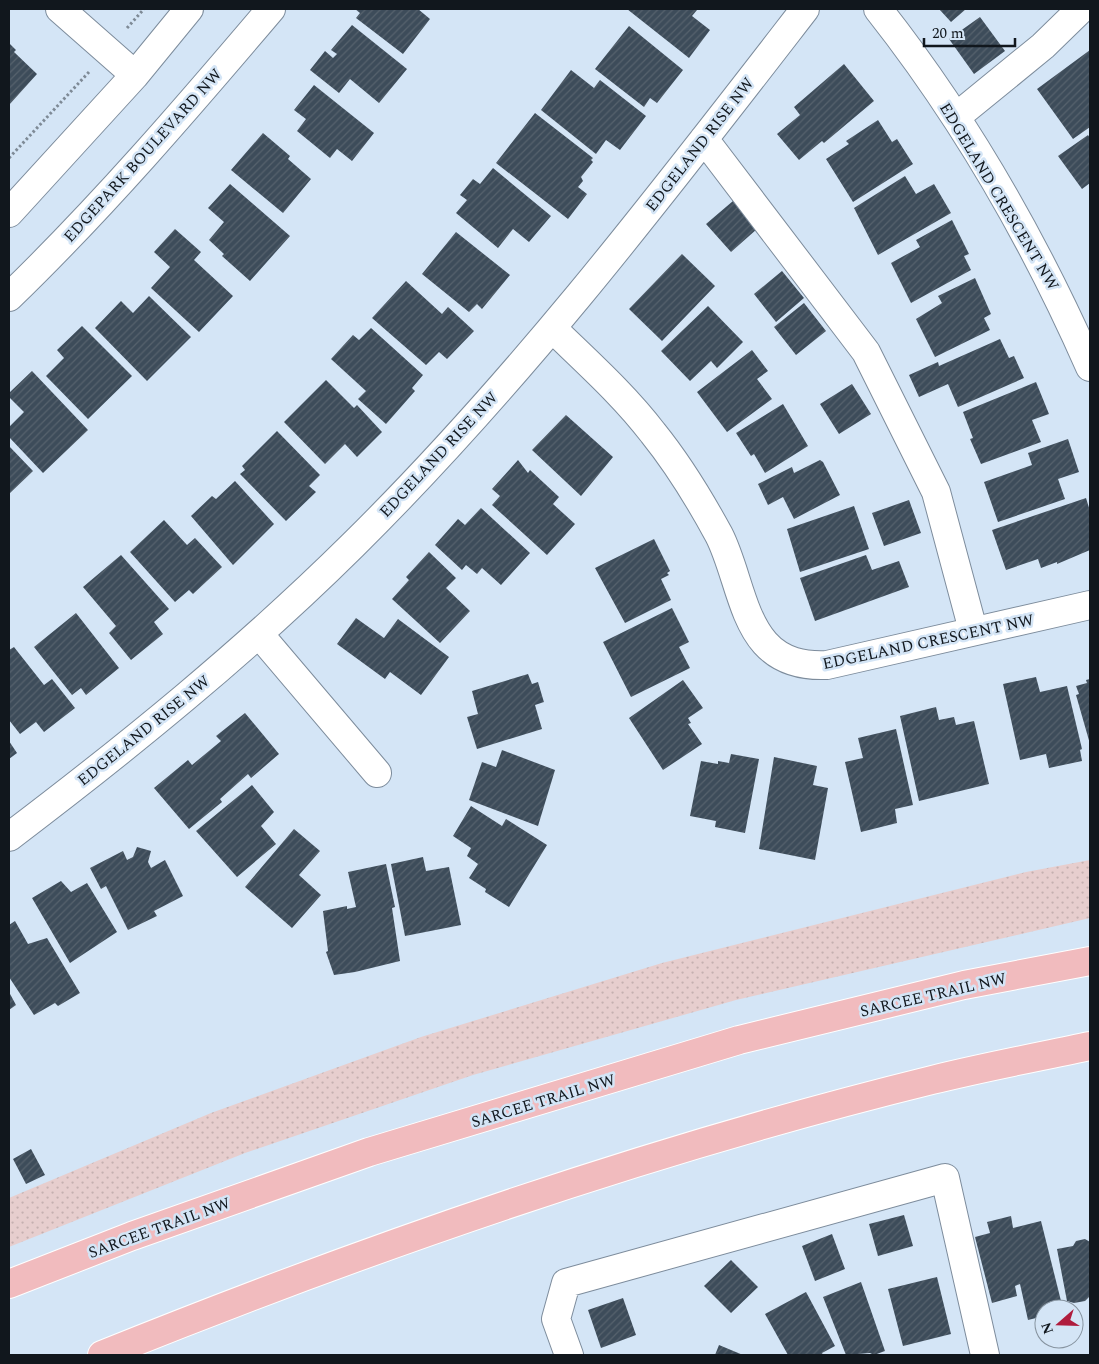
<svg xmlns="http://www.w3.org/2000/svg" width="1099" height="1364" font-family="Spectral,serif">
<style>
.grass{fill:url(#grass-dots)}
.building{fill:url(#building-hatch)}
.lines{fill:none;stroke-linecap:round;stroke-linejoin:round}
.minor-casing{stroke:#7d8c9c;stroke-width:30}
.major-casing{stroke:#fff;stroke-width:30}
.path{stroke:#7e8a96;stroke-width:3;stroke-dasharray:2.5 2.5;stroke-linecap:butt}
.minor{stroke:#fff;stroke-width:28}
.major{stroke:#f1bbbe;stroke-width:28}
.labels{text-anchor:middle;stroke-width:5;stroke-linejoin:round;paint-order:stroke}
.street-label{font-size:16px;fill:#11171d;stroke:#d4e5f6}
</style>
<defs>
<pattern id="grass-dots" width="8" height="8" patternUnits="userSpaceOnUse" patternTransform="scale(1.25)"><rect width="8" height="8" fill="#e7cece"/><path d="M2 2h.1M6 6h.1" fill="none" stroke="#c5b0b0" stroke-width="1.8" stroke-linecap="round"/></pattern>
<pattern id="building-hatch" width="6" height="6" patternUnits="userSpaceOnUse" patternTransform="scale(1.25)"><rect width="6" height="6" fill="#3d4c5a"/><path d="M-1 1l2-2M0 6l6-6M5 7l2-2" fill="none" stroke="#56626d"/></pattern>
</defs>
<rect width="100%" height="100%" fill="#d4e5f6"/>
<!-- grass -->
<path class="grass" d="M 1090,860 L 1090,918 L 736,1000 L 473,1075 L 245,1153 L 9,1247 L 9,1198 L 211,1113 L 421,1037 L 662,963 L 1026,872 Z"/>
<!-- building -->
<path class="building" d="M 355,9 L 418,9 L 430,19 L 403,54 L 356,18 L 360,13 Z
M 627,9 L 696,9 L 697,10 L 692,16 L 710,30 L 689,58 Z
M 939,9 L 966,9 L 951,22 Z
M 980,17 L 1005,51 L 974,74 L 949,39 Z
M 352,25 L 407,69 L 379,103 L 350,79 L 339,93 L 310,70 L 325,51 L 333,58 L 337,54 L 331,50 Z
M 629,26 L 683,70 L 657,103 L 650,98 L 644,107 L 595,69 Z
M 9,43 L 16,50 L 14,52 L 37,74 L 9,105 Z
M 1090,50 L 1090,127 L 1073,139 L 1037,89 Z
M 844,64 L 874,101 L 824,143 L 822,141 L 799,160 L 777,134 L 800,115 L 794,107 Z
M 571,70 L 594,88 L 600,80 L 646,116 L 620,150 L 606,140 L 596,154 L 541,110 Z
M 314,85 L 374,133 L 352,161 L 337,149 L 330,158 L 297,131 L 306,119 L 294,110 Z
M 535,113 L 593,158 L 591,160 L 593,162 L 581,177 L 583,181 L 578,187 L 587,194 L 568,219 L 496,163 Z
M 878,120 L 892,142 L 897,139 L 913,164 L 853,202 L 826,159 L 849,144 L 846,141 Z
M 263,133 L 290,156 L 288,159 L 311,179 L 283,213 L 231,170 Z
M 1088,135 L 1090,138 L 1090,183 L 1082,189 L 1058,156 Z
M 493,168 L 551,216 L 529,242 L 513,229 L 498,248 L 456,213 L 467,200 L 460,195 L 473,179 L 480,184 Z
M 905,176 L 916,194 L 934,184 L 951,213 L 878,255 L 854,208 Z
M 230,184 L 290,236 L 250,281 L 222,256 L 224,254 L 209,240 L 224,222 L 208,208 Z
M 733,201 L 757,229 L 731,252 L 706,224 Z
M 952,220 L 969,254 L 964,256 L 971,270 L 911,303 L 891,263 L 920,247 L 916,240 Z
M 175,229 L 201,252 L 194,260 L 233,296 L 199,332 L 151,288 L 170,267 L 154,252 Z
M 456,232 L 510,275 L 482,309 L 477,304 L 469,312 L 422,274 Z
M 682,254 L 715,286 L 662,341 L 629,309 Z
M 782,271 L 804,298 L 776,322 L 754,294 Z
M 975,278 L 991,314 L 984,318 L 990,330 L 935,357 L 916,319 L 942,303 L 938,296 Z
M 406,281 L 442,314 L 448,307 L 474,331 L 447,359 L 439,352 L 426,365 L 372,318 Z
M 149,296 L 191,337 L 147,381 L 95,328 L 121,301 L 133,313 Z
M 804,303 L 826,331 L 796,355 L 774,327 Z
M 708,306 L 743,342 L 717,368 L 711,361 L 690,381 L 661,351 Z
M 82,326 L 132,376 L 88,419 L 46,376 L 64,358 L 57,350 Z
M 371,328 L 423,375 L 412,388 L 415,391 L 386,424 L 358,399 L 366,391 L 331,359 L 353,335 L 359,340 Z
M 1000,339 L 1009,358 L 1014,356 L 1024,378 L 958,407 L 948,384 L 919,397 L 909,375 L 938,362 L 939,366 Z
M 752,350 L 768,371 L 757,379 L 772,399 L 727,432 L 697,392 Z
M 32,371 L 88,430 L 43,473 L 9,437 L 9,427 L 24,412 L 9,397 L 9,393 Z
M 326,380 L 354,408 L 357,405 L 382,432 L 357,457 L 345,444 L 325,464 L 284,422 Z
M 1036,382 L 1049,414 L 1032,420 L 1041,442 L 981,464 L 970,439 L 973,438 L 963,412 Z
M 852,384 L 871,414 L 839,434 L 820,404 Z
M 783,404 L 808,446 L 765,473 L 754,454 L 751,456 L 736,433 Z
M 566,415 L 613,457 L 581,496 L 532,450 Z
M 277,431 L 320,475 L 309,486 L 316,492 L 286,521 L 240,474 L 245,470 L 242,466 Z
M 1068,439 L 1079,472 L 1058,479 L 1065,499 L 998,522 L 984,482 L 1032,465 L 1028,453 Z
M 9,446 L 33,471 L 9,494 Z
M 518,460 L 528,473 L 530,470 L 559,497 L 553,504 L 575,524 L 547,555 L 492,505 L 500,496 L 492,489 Z
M 820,460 L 823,462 L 840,495 L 794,519 L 783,497 L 768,505 L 758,484 L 792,467 L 794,473 Z
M 235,481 L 274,524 L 233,565 L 191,516 L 212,496 L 216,499 Z
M 1086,498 L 1090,511 L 1090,550 L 1057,564 L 1057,562 L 1041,568 L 1038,559 L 1006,570 L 992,530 Z
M 909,500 L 921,533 L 884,546 L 872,513 Z
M 854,506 L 869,549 L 800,572 L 787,529 Z
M 481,508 L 530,553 L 501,585 L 482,568 L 477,574 L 466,565 L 462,570 L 435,545 L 458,519 L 465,525 Z
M 164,520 L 187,545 L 195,538 L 222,567 L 193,594 L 189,590 L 175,602 L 130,552 Z
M 654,539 L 670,571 L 667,573 L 669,575 L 661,579 L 671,600 L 625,623 L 595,568 Z
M 429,552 L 456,578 L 446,588 L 470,611 L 440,643 L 392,599 L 409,580 L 406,577 Z
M 121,555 L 169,609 L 154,622 L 163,634 L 131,660 L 109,633 L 116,626 L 83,587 Z
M 866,555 L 872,570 L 899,561 L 909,587 L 815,621 L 800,578 Z
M 672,608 L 689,642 L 679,647 L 690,668 L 631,697 L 603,642 Z
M 76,613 L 119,668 L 86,695 L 81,688 L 72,695 L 34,647 Z
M 356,618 L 384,638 L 398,619 L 449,657 L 421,695 L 390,672 L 385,679 L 337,644 Z
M 14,647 L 44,685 L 52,679 L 75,708 L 44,732 L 36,722 L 20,734 L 9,720 L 9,650 Z
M 528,674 L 532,684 L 538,682 L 543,699 L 544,702 L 535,705 L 542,729 L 477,749 L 467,717 L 478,714 L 472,691 Z
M 1036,677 L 1040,692 L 1067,686 L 1082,749 L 1080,750 L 1082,761 L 1049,768 L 1046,754 L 1020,760 L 1003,684 Z
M 1090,679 L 1090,744 L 1076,695 L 1079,694 L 1076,686 L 1087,683 L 1086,680 Z
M 683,680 L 703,708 L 688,718 L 691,723 L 688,724 L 702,744 L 663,770 L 629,718 Z
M 936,707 L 939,720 L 954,717 L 956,725 L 974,721 L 989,784 L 919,801 L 900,716 Z
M 245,713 L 279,754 L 251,778 L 248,774 L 220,799 L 222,802 L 189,829 L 154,788 L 188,760 L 192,765 L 221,741 L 216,736 Z
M 896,729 L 913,805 L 895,809 L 897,823 L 861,832 L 845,762 L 863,758 L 858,738 Z
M 9,741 L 17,753 L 9,759 Z
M 502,750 L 555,770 L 538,826 L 469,800 L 482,762 L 496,767 Z
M 731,754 L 759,759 L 745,833 L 715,827 L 716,821 L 690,816 L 701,761 L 718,764 L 718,761 L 729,763 Z
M 774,757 L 817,766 L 813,785 L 828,788 L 815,860 L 759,849 Z
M 252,785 L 274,812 L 261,826 L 276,844 L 237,877 L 196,831 Z
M 471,806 L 502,826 L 506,819 L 547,845 L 509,907 L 485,892 L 486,889 L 469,878 L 478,864 L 467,856 L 471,848 L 453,836 Z
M 294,829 L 320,851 L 299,875 L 321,895 L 292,928 L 245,887 Z
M 137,847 L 151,851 L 148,862 L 151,868 L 165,860 L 183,896 L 154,911 L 157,916 L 128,930 L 106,886 L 101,889 L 90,868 L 123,851 L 127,860 L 133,857 Z
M 423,857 L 426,871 L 449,867 L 461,925 L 405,936 L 391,864 Z
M 386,864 L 395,907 L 392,908 L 400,961 L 355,972 L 334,975 L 326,952 L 328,951 L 323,911 L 347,906 L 347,909 L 356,907 L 348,872 Z
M 61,881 L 71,892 L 87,883 L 117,932 L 70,963 L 32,898 Z
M 15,921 L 28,944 L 47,938 L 80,993 L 58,1006 L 55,1003 L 34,1015 L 9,977 L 9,925 Z
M 9,992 L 16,1005 L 9,1010 Z
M 31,1149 L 45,1175 L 26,1184 L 13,1159 Z
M 904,1215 L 913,1246 L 878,1256 L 869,1224 Z
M 1011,1216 L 1013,1228 L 1041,1221 L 1063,1309 L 1044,1309 L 1044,1316 L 1028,1320 L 1020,1284 L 1015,1286 L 1017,1296 L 992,1303 L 975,1237 L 990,1233 L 987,1222 Z
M 832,1234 L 845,1269 L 815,1281 L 802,1246 Z
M 1085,1239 L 1090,1242 L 1090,1296 L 1085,1301 L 1074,1303 L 1067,1301 L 1057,1249 L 1073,1246 L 1076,1241 Z
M 731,1260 L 758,1287 L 731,1313 L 704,1286 Z
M 937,1277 L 951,1334 L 903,1346 L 888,1289 Z
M 861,1282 L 885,1351 L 874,1355 L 870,1353 L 846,1355 L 823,1297 Z
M 806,1292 L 835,1346 L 822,1353 L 823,1355 L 788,1355 L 765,1314 Z
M 623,1298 L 636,1335 L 601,1348 L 588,1310 Z
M 719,1345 L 743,1355 L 715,1355 Z"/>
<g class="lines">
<defs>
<path id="minor" d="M 60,9 L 135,75
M 878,9 C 964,118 1034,240 1090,367
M 956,117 L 1043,46 L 1081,9
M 704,139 L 866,352 L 936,492 L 973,630
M 9,213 L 135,75 L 189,9
M 9,297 C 102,207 187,108 271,9
M 553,329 C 587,362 624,395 653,433 C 678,464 700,500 719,535 C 736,568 741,616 765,643 C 782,662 804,666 827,665 L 1090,605
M 259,634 L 377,773
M 9,837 C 129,746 246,651 353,545 C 520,380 662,194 805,9
M 569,1355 L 556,1319 L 566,1283 L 945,1178 L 985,1355"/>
<path id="major" d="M 9,1284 L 132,1236 L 369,1152 L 739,1040 L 964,985 L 1090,961
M 102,1355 C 372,1246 648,1150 932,1080 C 984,1067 1038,1057 1090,1046"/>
</defs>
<!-- minor casing -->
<use href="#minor" class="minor-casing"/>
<!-- major casing -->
<use href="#major" class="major-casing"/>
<!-- path -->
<path class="path" d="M 127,28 L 144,9
M 9,158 L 89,72"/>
<!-- minor -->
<use href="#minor" class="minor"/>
<!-- major -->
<use href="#major" class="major"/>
</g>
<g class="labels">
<!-- street labels -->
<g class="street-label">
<text transform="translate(699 144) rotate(-52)" y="6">EDGELAND RISE NW</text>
<text transform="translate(142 155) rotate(-48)" y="6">EDGEPARK BOULEVARD NW</text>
<text transform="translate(1000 196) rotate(59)" y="6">EDGELAND CRESCENT NW</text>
<text transform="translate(438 454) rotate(-47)" y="6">EDGELAND RISE NW</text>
<text transform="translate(928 641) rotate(-12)" y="6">EDGELAND CRESCENT NW</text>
<text transform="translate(143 730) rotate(-39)" y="6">EDGELAND RISE NW</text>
<text transform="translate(933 994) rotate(-13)" y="6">SARCEE TRAIL NW</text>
<text transform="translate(543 1100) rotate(-17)" y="6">SARCEE TRAIL NW</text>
<text transform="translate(159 1227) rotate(-20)" y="6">SARCEE TRAIL NW</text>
</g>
</g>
<!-- border -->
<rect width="1099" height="1364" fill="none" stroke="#11171d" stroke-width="20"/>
<!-- north arrow -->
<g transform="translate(1059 1324) rotate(250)"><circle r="24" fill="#d4e5f6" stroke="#86939f"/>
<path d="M0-4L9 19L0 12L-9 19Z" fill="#af1c3d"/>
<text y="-8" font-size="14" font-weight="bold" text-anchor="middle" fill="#11171d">N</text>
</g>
<!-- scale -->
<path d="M924 38v8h91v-8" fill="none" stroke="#11171d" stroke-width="2.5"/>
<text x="932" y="38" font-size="15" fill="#11171d" stroke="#d4e5f6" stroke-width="4" paint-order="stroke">20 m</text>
</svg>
